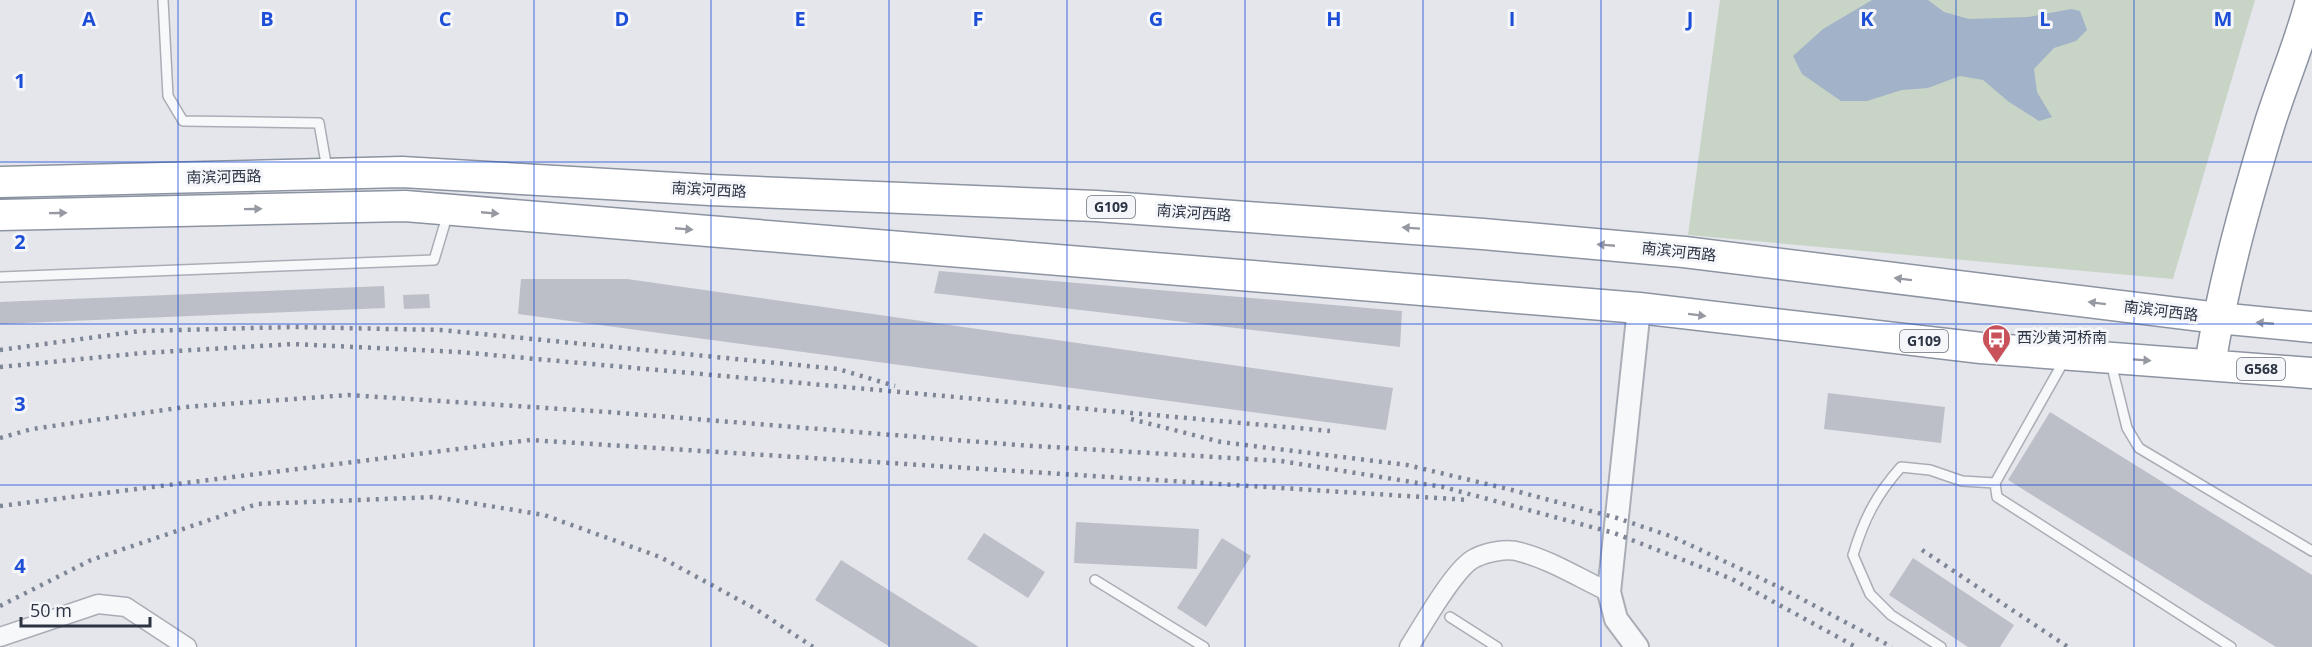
<svg xmlns="http://www.w3.org/2000/svg" width="2312" height="647" font-family="'Open Sans','Noto Sans SC',sans-serif">
<style>
.green{fill:#c8d5c6}
.water{fill:#a2b2c9}
.building{fill:#bcbfc8}
.lines{fill:none;stroke-linecap:round;stroke-linejoin:round}
.service-casing{stroke:#a9adb5;stroke-width:12}
.minor-casing{stroke:#a9adb5;stroke-width:21}
.tertiary-casing{stroke:#a9adb5;stroke-width:26}
.trunk-casing{stroke:#8c93a1;stroke-width:33}
.service{stroke:#f7f8fa;stroke-width:9}
.minor{stroke:#f7f8fa;stroke-width:18}
.tertiary{stroke:#f7f8fa;stroke-width:22}
.trunk{stroke:#fff;stroke-width:30}
.rail{stroke:#7e8594;stroke-width:4.5;stroke-dasharray:3 6;stroke-linecap:butt}
.oneway{fill:#9699a1}
.grid{fill:none;stroke:#1d4ed8;stroke-width:1.5;stroke-opacity:0.55}
.labels{text-anchor:middle;stroke-width:6;stroke-linejoin:round;paint-order:stroke}
.shield{fill:#f4f6f9;stroke:#686e7a;stroke-width:1.5}
.shield-label{font-size:14px;font-weight:bold;fill:#2c3343}
.street-label{font-size:15px;fill:#2c3343;stroke:#f4f6f9}
.poi-label{font-size:15px;fill:#2c3343;stroke:#f4f6f9;text-anchor:start}
.grid-label{font-size:20px;text-anchor:middle;font-weight:bold;fill:#1d4ed8;stroke:#f4f6f9;stroke-width:6;stroke-linejoin:round;paint-order:stroke}
</style>
<rect width="100%" height="100%" fill="#e4e6eb"/>
<!-- green -->
<path class="green" d="M 1720,0 L 2255,0 L 2173,279 L 1688,235 Z"/>
<!-- water -->
<path class="water" d="M 1872,0 L 1928,0 L 1944,12 L 1969,19 L 2028,17 L 2071,9 L 2080,11 L 2087,30 L 2076,41 L 2054,48 L 2034,69 L 2037,92 L 2052,117 L 2039,121 L 2009,102 L 1983,80 L 1960,76 L 1928,88 L 1902,90 L 1867,101 L 1841,101 L 1802,74 L 1793,56 L 1823,29 Z"/>
<!-- building -->
<path class="building" d="M 939,271 L 1402,311 L 1400,347 L 934,293 Z
M 521,279 L 627,279 L 1393,388 L 1386,430 L 518,314 Z
M 384,286 L 385,308 L 0,324 L 0,302 Z
M 429,294 L 430,308 L 404,309 L 403,295 Z
M 1828,393 L 1945,407 L 1941,443 L 1824,429 Z
M 2050,412 L 2312,575 L 2312,647 L 2276,647 L 2008,480 Z
M 1076,522 L 1199,529 L 1197,569 L 1074,563 Z
M 984,533 L 1045,572 L 1028,598 L 967,559 Z
M 1222,538 L 1251,556 L 1206,627 L 1177,608 Z
M 1913,558 L 2014,625 L 2000,647 L 1968,647 L 1889,595 Z
M 841,560 L 979,647 L 890,647 L 815,600 Z"/>
<g class="lines">
<defs>
<path id="service" d="M 163,0 L 168,96 L 183,121 L 319,123 L 327,169
M 0,277 L 434,260 L 448,213
M 2065,359 L 1995,483 L 1997,497 L 2231,647
M 2111,363 L 2127,428 L 2139,448 L 2312,551
M 1095,580 L 1204,647
M 1450,617 L 1497,647
M 1941,647 L 1891,615 L 1870,594 L 1853,555 C 1864,519 1876,495 1901,467 L 1930,470 L 1962,481 L 1995,483"/>
<path id="minor" d="M 0,637 L 98,604 L 126,607 L 187,647
M 1409,647 C 1422,627 1455,567 1475,558 C 1487,552 1507,548 1520,552 C 1551,560 1579,578 1609,592"/>
<path id="tertiary" d="M 1637,647 L 1616,619 L 1609,592 L 1639,308"/>
<path id="trunk" d="M 0,182 L 402,172 L 710,190 L 1096,206 L 1483,234 L 1684,252 L 2218,318 L 2312,327
M 0,215 L 405,206 L 1639,308 L 1981,348 L 2312,373
M 2210,365 C 2223,284 2245,205 2269,126 C 2282,84 2300,43 2311,0"/>
</defs>
<!-- service casing -->
<use href="#service" class="service-casing"/>
<!-- minor casing -->
<use href="#minor" class="minor-casing"/>
<!-- tertiary casing -->
<use href="#tertiary" class="tertiary-casing"/>
<!-- trunk casing -->
<use href="#trunk" class="trunk-casing"/>
<!-- service -->
<use href="#service" class="service"/>
<!-- minor -->
<use href="#minor" class="minor"/>
<!-- tertiary -->
<use href="#tertiary" class="tertiary"/>
<!-- trunk -->
<use href="#trunk" class="trunk"/>
<!-- rail -->
<path class="rail" d="M 0,350 L 140,331 L 293,327 L 441,330 L 838,369 L 895,386
M 0,367 L 143,353 L 293,344 L 459,352 L 1330,431
M 1131,419 L 1221,442 L 1407,465 L 1512,490 L 1617,518 L 1673,537 L 1783,589 L 1892,647
M 0,438 L 32,429 L 185,407 L 348,395 L 608,412 L 1018,445 L 1281,461 L 1443,487 L 1614,533 L 1732,579 L 1856,647
M 0,506 L 530,440 L 1469,500
M 1922,550 L 2068,647
M 0,606 L 91,560 L 257,504 L 435,497 L 544,515 L 660,557 L 754,608 L 813,647"/>
</g>
<!-- one-way arrows -->
<defs><path id="oneway-solid" d="M-6-.8H1V-3.2L6.5 0L1 3.2V.8H-6Z" transform="scale(1.5)"/></defs>
<g class="oneway">
<use href="#oneway-solid" transform="translate(253 209) rotate(-1)"/>
<use href="#oneway-solid" transform="translate(58 213) rotate(-1)"/>
<use href="#oneway-solid" transform="translate(490 213) rotate(5)"/>
<use href="#oneway-solid" transform="translate(1411 228) rotate(-176)"/>
<use href="#oneway-solid" transform="translate(684 229) rotate(5)"/>
<use href="#oneway-solid" transform="translate(1606 245) rotate(-175)"/>
<use href="#oneway-solid" transform="translate(1903 279) rotate(-173)"/>
<use href="#oneway-solid" transform="translate(2097 303) rotate(-173)"/>
<use href="#oneway-solid" transform="translate(1697 315) rotate(7)"/>
<use href="#oneway-solid" transform="translate(2265 323) rotate(-175)"/>
<use href="#oneway-solid" transform="translate(2142 360) rotate(4)"/>
</g>
<!-- grid -->
<path class="grid" d="M 178,0 L 178,647M 356,0 L 356,647M 534,0 L 534,647M 711,0 L 711,647M 889,0 L 889,647M 1067,0 L 1067,647M 1245,0 L 1245,647M 1423,0 L 1423,647M 1601,0 L 1601,647M 1778,0 L 1778,647M 1956,0 L 1956,647M 2134,0 L 2134,647M 0,162 L 2312,162M 0,324 L 2312,324M 0,485 L 2312,485"/>
<!-- icons -->
<defs>
<symbol id="bus-pin" viewBox="-11 -11 22 30"><path d="M0 17L-7.5 6A9.5 9.5 0 1 1 7.5 6Z" fill="#c8515a" stroke="#f4f6f9"/><path d="M-5-6H5V4H4V6H2V4H-2V6H-4V4H-5ZM-3.5-4V0h7V-4ZM-3.5 1.2v1.5H-2V1.2ZM2 1.2v1.5H3.5V1.2Z" fill="#fff"/></symbol>
</defs>
<g fill-rule="evenodd">
<use href="#bus-pin" x="1980" y="322" width="33" height="45"/>
</g>
<g class="labels">
<!-- shield labels -->
<g class="shield">
<rect x="1087" y="196" width="48" height="22" rx="4.5"/>
<rect x="1900" y="330" width="48" height="22" rx="4.5"/>
<rect x="2237" y="358" width="48" height="22" rx="4.5"/>
</g>
<g class="shield-label">
<text x="1111" y="212">G109</text>
<text x="1924" y="346">G109</text>
<text x="2261" y="374">G568</text>
</g>
<!-- street labels -->
<g class="street-label">
<text transform="translate(224 177) rotate(-1)" y="5">南滨河西路</text>
<text transform="translate(709 190) rotate(3)" y="5">南滨河西路</text>
<text transform="translate(1194 213) rotate(4)" y="5">南滨河西路</text>
<text transform="translate(1679 252) rotate(6)" y="5">南滨河西路</text>
<text transform="translate(2161 311) rotate(7)" y="5">南滨河西路</text>
</g>
<!-- poi labels -->
<g class="poi-label">
<text x="2017" y="343">西沙黄河桥南</text>
</g>
</g>
<g class="grid-label">
<text x="89" y="26">A</text>
<text x="267" y="26">B</text>
<text x="445" y="26">C</text>
<text x="622" y="26">D</text>
<text x="800" y="26">E</text>
<text x="978" y="26">F</text>
<text x="1156" y="26">G</text>
<text x="1334" y="26">H</text>
<text x="1512" y="26">I</text>
<text x="1690" y="26">J</text>
<text x="1867" y="26">K</text>
<text x="2045" y="26">L</text>
<text x="2223" y="26">M</text>
<text x="20" y="88">1</text>
<text x="20" y="249">2</text>
<text x="20" y="411">3</text>
<text x="20" y="573">4</text>
</g>
<!-- scale -->
<path d="M21 617v9h129v-9" fill="none" stroke="#2c3343" stroke-width="3"/>
<text x="30" y="617" font-size="18" fill="#2c3343" stroke="#f4f6f9" stroke-width="4.5" paint-order="stroke">50 m</text>
</svg>
